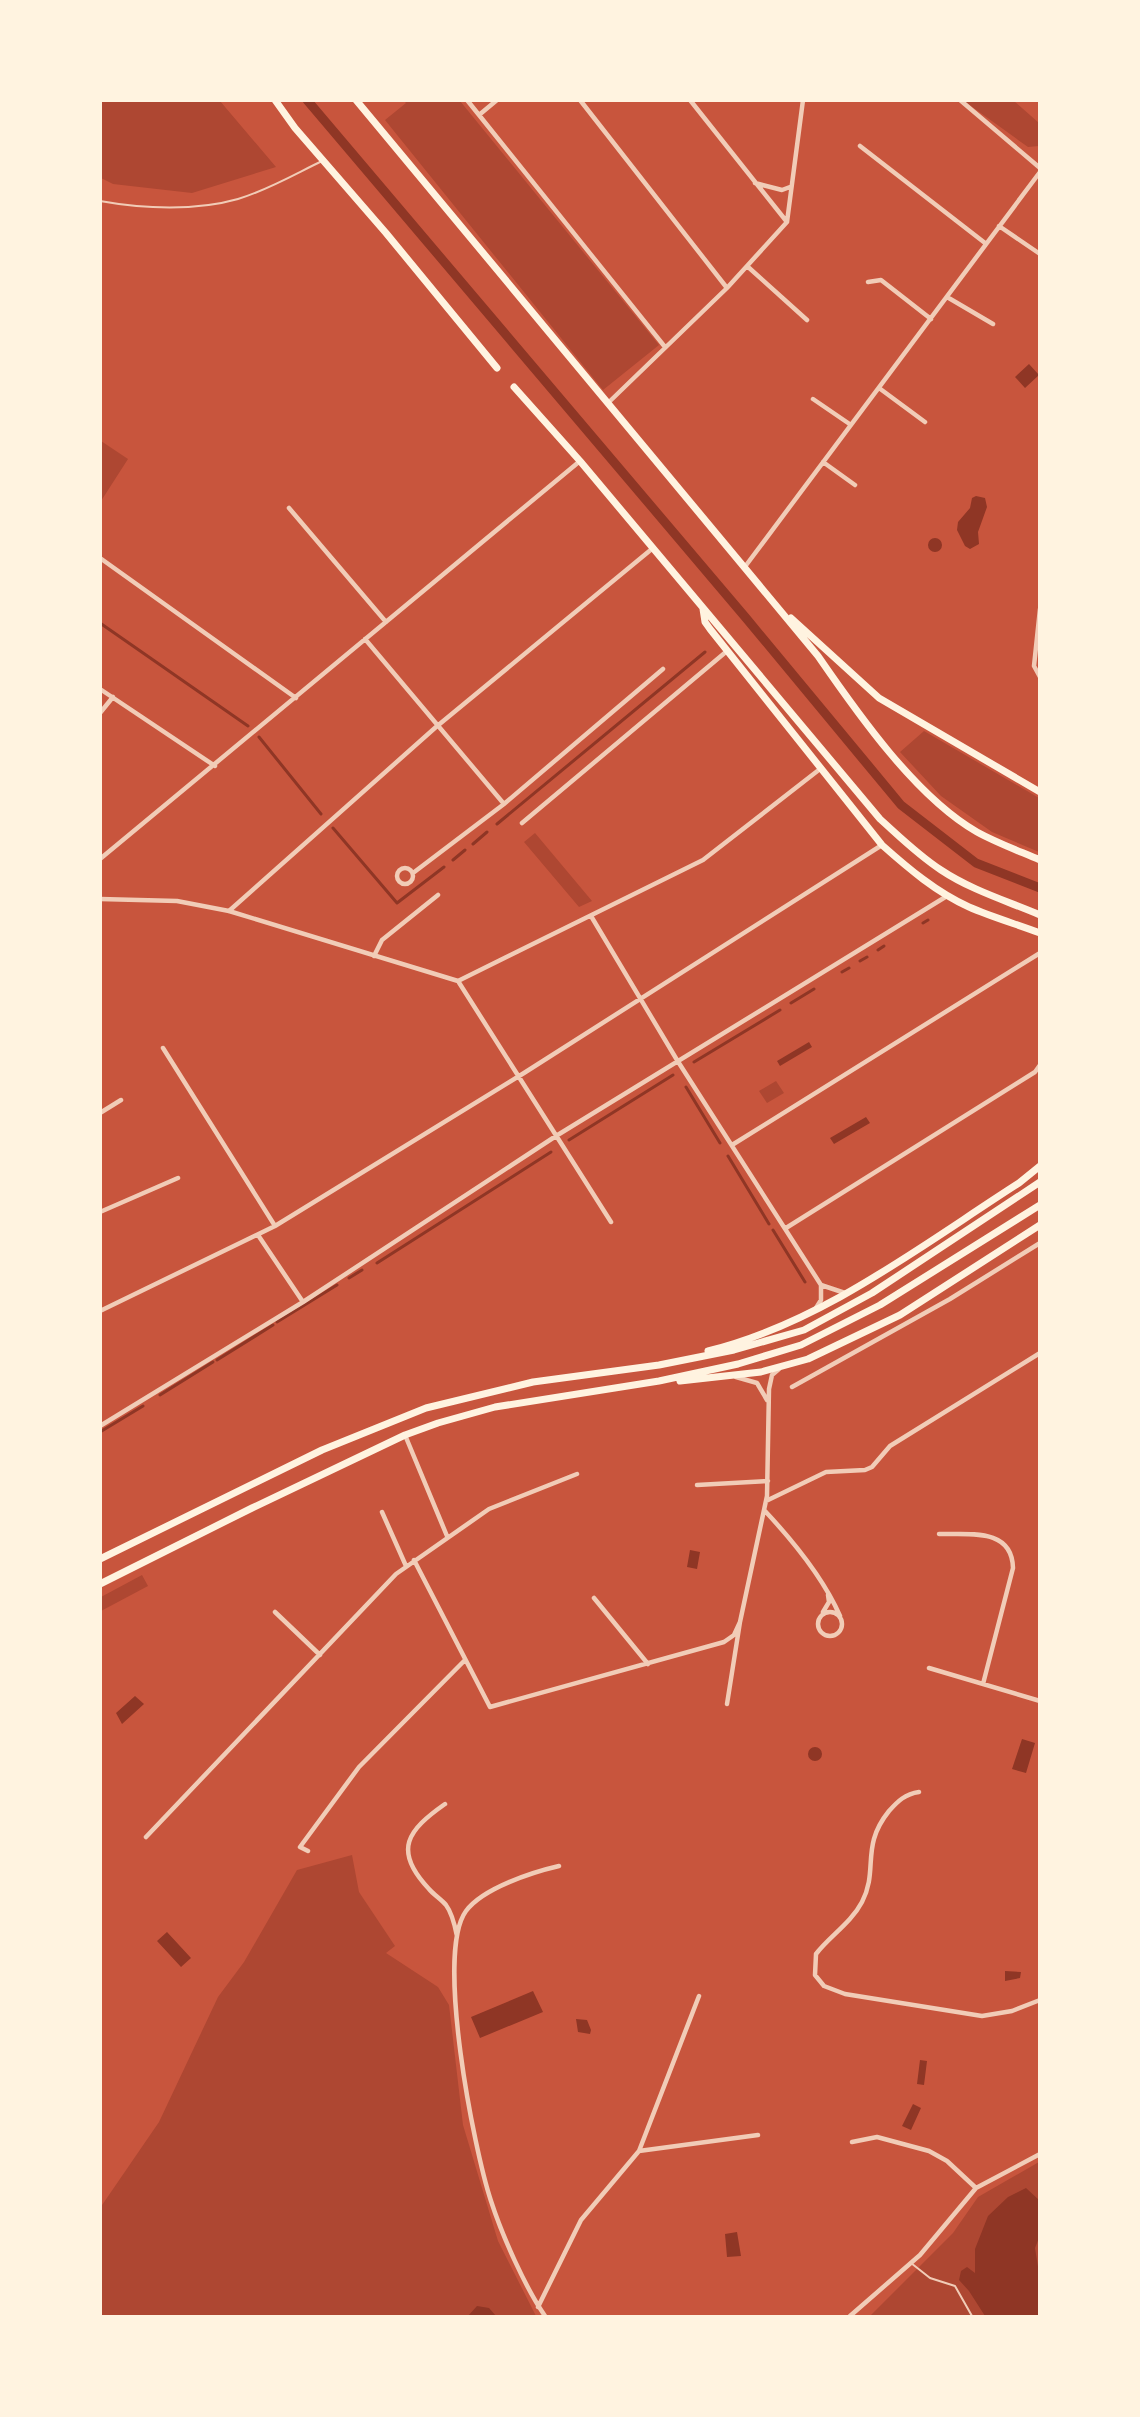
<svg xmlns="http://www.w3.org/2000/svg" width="1140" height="2417" font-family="'Fira Sans Condensed',sans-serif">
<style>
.green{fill:#ae4732}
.water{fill:#8f3625}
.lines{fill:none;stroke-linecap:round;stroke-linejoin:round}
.stream{stroke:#8f3625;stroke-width:3}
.canal{stroke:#8f3625;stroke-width:9}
.service{stroke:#f1ccb7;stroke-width:2}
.minor{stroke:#f1ccb7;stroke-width:4.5}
.trunk{stroke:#fff3e0;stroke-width:7}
</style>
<rect width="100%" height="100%" fill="#c8553d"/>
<!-- green -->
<path class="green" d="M 101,100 L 220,101 L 276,167 L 192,193 L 113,184 L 101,178 Z
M 404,101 L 460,101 L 659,345 L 603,390 L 385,120 L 406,103 Z
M 964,101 L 1014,101 L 1039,123 L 1039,146 L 1028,147 Z
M 101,441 L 128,459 L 101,501 Z
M 924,731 L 1039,798 L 1039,852 L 992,832 L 941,796 L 900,752 Z
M 535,833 L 592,901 L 579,907 L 524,842 Z
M 776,1081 L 784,1093 L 767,1103 L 759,1091 Z
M 142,1575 L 148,1586 L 101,1611 L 101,1597 Z
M 352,1855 L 359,1892 L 395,1946 L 386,1953 L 438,1987 L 449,2005 L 463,2125 L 498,2241 L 536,2316 L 101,2316 L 100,2208 L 159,2122 L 218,1997 L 244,1962 L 297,1870 Z
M 1039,2162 L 1039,2316 L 870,2316 L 953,2233 L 978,2197 Z"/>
<!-- water -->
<path class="water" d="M 1029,364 L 1039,375 L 1025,388 L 1015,377 Z
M 976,496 L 985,498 L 987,507 L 978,532 L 979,544 L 970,549 L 965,546 L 957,530 L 958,522 L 970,508 L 972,498 Z
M928 545a7 7 0 1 1 14 0a7 7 0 1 1-14 0Z
M 809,1042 L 812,1047 L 780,1066 L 777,1061 Z
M 866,1117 L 870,1123 L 834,1144 L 830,1138 Z
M 690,1550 L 700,1552 L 697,1569 L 687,1567 Z
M 135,1696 L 144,1704 L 122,1724 L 116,1713 Z
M 1022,1739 L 1035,1743 L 1026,1773 L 1012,1769 Z
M808 1754a7 7 0 1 1 14 0a7 7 0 1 1-14 0Z
M 167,1932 L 191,1958 L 181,1967 L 157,1941 Z
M 1005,1971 L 1021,1972 L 1020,1978 L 1005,1981 Z
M 533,1991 L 543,2012 L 480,2038 L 471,2017 Z
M 576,2019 L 587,2020 L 591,2030 L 590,2034 L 578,2032 Z
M 920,2060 L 927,2061 L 924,2085 L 917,2084 Z
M 913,2104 L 921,2108 L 911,2130 L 902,2126 Z
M 1026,2188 L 1039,2200 L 1039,2238 L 1035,2248 L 1039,2273 L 1039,2316 L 985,2316 L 969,2291 L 959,2280 L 961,2271 L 967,2267 L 975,2273 L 975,2249 L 988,2216 L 1008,2197 Z
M 737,2232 L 741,2256 L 727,2257 L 725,2234 Z
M 477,2306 L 489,2308 L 496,2316 L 468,2316 Z"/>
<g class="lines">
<!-- stream -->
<path class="stream" d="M 100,623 L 248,726
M 259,737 L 321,814
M 497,824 L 705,652
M 333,828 L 397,903 L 444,867
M 473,844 L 487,832
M 453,860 L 465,850
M 923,923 L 928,920
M 878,950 L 884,946
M 860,961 L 867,957
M 842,972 L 849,968
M 791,1003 L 814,989
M 694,1062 L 780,1010
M 686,1087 L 720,1143
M 569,1140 L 673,1075
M 728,1156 L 769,1224
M 773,1230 L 805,1282
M 377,1263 L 551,1152
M 349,1278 L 362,1270
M 277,1322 L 337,1285
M 217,1360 L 273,1325
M 160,1395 L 213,1362
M 100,1432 L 143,1406"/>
<!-- canal -->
<path class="canal" d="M 307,100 L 746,618 L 901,805 L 976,863 L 1040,888"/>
<!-- service -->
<path class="service" d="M 100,201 C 144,209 196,211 238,199 C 268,190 295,174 322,161
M 911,2263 L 930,2278 L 955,2286 L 972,2316"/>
<!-- minor -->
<path class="minor" d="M 467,100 L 665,347
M 580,100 L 727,288
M 690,100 L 787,222
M 960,100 L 1040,168
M 479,115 L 497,100
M 860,146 L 985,243
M 755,183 L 782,190 L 790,187
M 999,226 L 1040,254
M 747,266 L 807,320
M 868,282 L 881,280 L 931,319
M 947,297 L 993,324
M 879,388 L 925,422
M 813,399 L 851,425
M 608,403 L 727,288 L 787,222 L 803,100
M 823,462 L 855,485
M 289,508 L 386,622
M 100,558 L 296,698
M 744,568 L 1040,172
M 1040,609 L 1034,666 L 1040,677
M 365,639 L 504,804
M 100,689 L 215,766
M 100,713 L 113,697
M 522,823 L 727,651
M 100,859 L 580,461
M397 876a8 8 0 1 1 16 0a8 8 0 1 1-16 0Z
M 413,873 L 504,804 L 663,669
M 100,899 L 177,901 L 229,911 L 458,981 L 703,860 L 820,769
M 229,911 L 436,727 L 653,548
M 591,916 L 677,1060 L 821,1285 L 821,1300 L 816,1308
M 374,956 L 382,940 L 438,895
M 458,981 L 611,1222
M 163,1048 L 275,1226
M 100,1113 L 121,1100
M 732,1145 L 1040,953
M 100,1212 L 178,1178
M 786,1228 L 1035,1072 L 1040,1065
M 258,1235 L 303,1302
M 821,1285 L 845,1293
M 100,1311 L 275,1226 L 524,1073 L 882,845
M 736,1377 L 757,1383 L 767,1400
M 792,1387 L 950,1299 L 1040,1243
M 100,1426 L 303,1302 L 556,1136 L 947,896
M 405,1435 L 447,1536
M 697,1485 L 768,1481
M 766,1501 L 826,1472 L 865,1470 L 872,1467 L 890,1446 L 1040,1353
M 765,1511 C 794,1542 823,1577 840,1616
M 382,1512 L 406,1566
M 939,1534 C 968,1535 1012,1527 1013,1568 L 983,1684
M 414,1560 L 490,1707 L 724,1642 L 734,1635 L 740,1622
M 594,1598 L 648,1664
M818 1624a12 12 0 1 1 24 0a12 12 0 1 1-24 0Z
M 275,1612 L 320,1655
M 823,1612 L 829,1602 L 828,1595
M 929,1668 L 1040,1701
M 727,1704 L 740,1622 L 767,1496 L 769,1389 L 772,1375 L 779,1369
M 919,1792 C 905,1794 898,1801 889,1811 C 860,1847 879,1869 862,1902 C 851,1923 830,1936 816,1954 L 815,1975 L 824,1986 L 845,1994 L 982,2016 L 1012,2011 L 1040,2000
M 445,1804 C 408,1830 392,1850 429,1889 C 434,1895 441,1899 446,1905 C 452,1913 455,1926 457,1936
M 146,1837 L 396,1574 L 489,1509 L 577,1474
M 308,1851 L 300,1847 L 359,1767 L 465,1660
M 852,2142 L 877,2137 L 929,2151 L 947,2161 L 976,2188
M 639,2151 L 758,2135
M 538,2307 L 581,2220 L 639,2151 L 699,1996
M 545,2316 C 525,2287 502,2235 491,2201 C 474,2150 435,1953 466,1911 C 483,1888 533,1872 559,1866
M 850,2316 L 920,2255 L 976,2188 L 1040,2154"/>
<!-- trunk -->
<path class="trunk" d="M 275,100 L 295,128 L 386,233 L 497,368
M 356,100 L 818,656 C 858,714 916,797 977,832 C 997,843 1019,851 1040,860
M 514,387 L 580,461 L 880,819 C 900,837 918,855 941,870 C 971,890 1007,901 1040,915
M 703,609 L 705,622 L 710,629 L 882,845 C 909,869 936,892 969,907 C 992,917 1016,924 1040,933
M 791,618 L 879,698 L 1040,792
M 708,1351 C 822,1323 922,1245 1019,1183 L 1040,1166
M 680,1381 L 761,1372 L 808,1359 L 900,1315 L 1040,1225
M 100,1559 L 322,1450 L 426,1408 L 533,1382 L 659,1365 L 734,1350 L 804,1330 L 872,1293 L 1040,1182
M 100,1584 L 252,1508 L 405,1435 L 438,1423 L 495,1407 L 659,1381 L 738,1364 L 801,1345 L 880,1305 L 1040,1205"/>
</g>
<!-- border -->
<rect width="1140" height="2417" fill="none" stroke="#fff3e0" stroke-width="204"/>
</svg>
